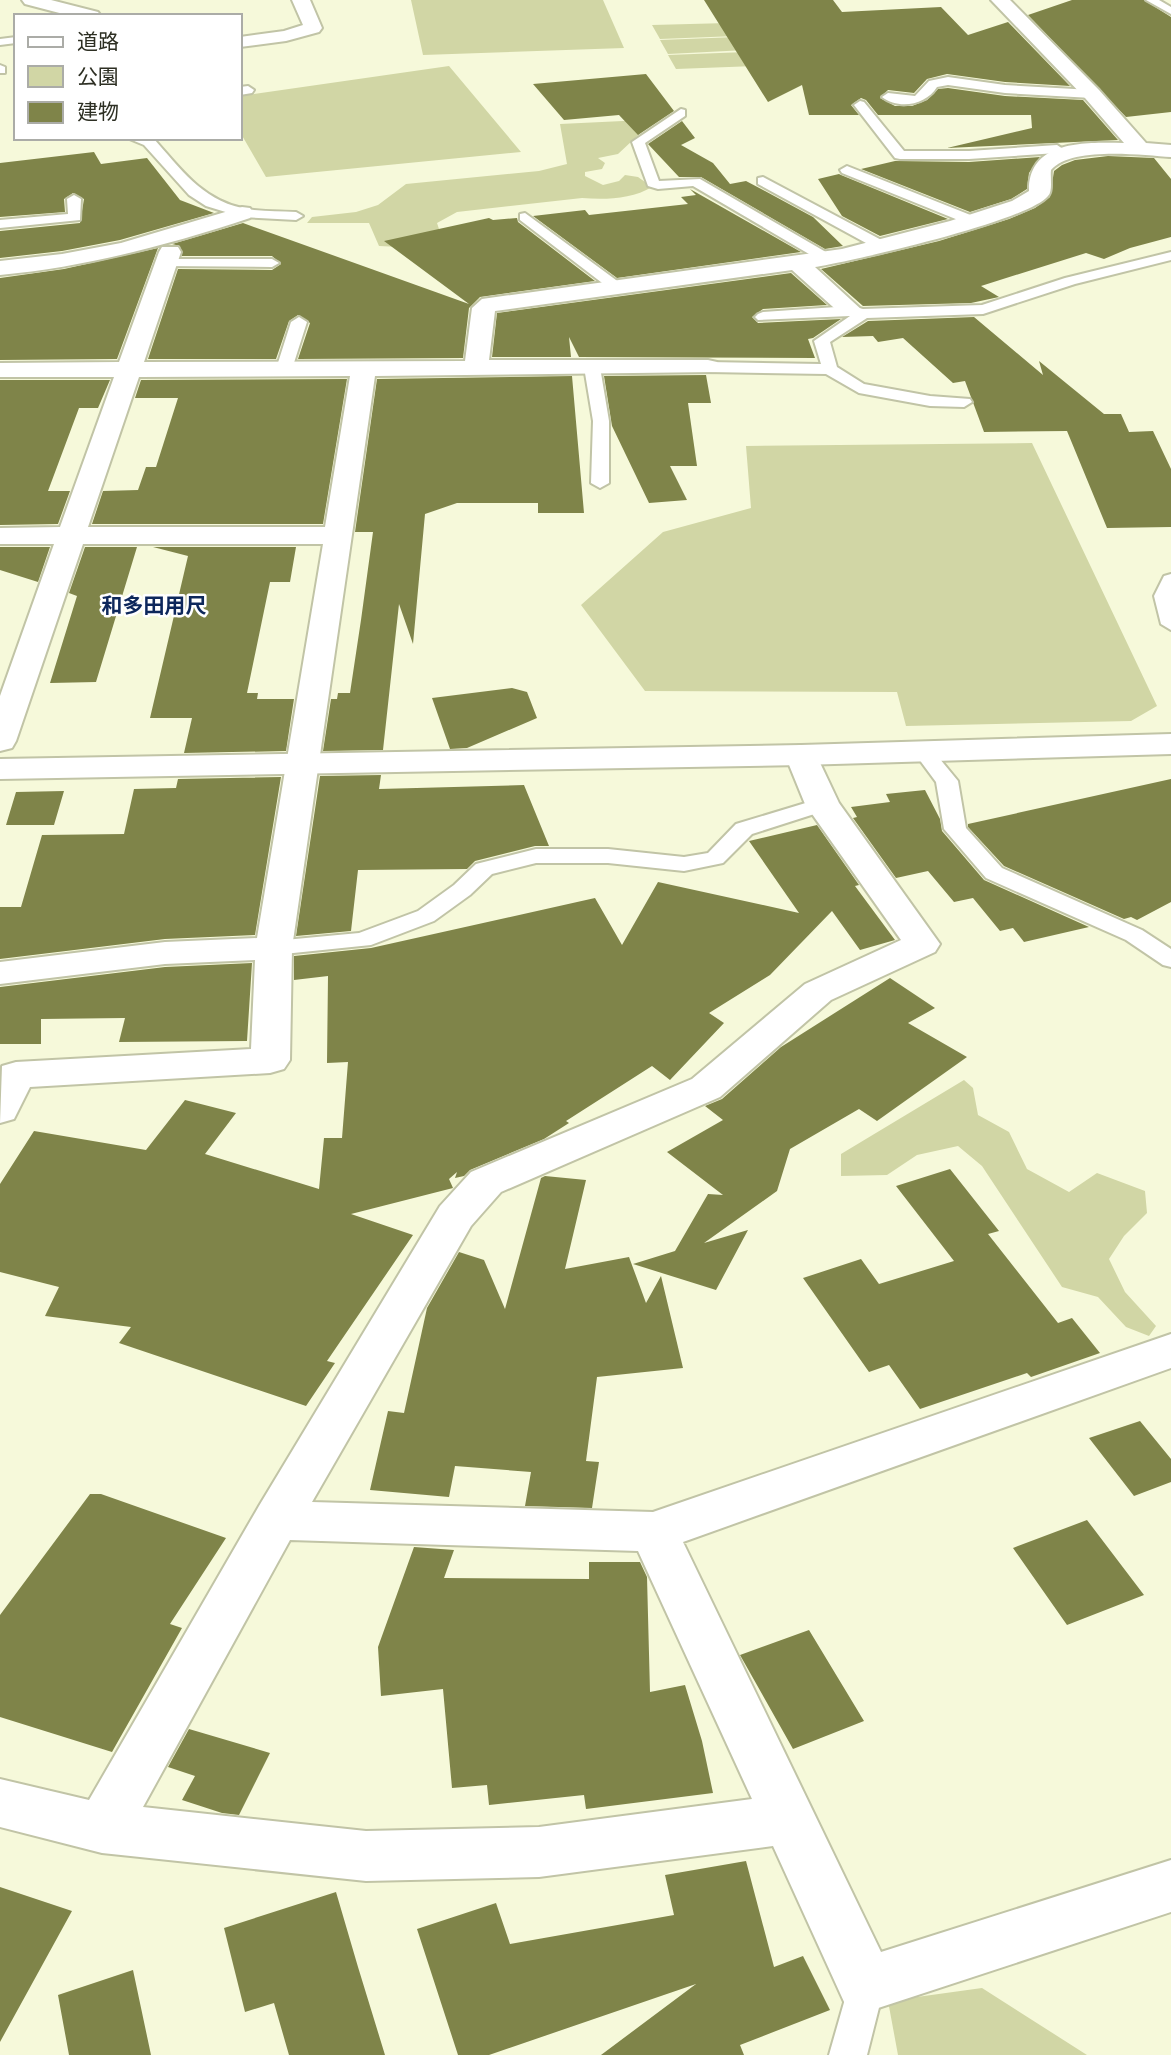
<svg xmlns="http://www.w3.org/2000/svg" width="1171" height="2055" font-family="Ubuntu,'Noto Sans JP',sans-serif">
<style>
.green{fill:#d1d6a5}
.building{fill:#7f8449}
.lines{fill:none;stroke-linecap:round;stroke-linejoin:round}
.service-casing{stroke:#c1c4a6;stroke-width:4}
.minor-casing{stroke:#c1c4a6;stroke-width:4}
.tertiary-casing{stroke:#c1c4a6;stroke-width:4}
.service{fill:#fff;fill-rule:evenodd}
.minor{fill:#fff;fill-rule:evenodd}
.tertiary{fill:#fff;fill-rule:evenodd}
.labels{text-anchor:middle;stroke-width:5;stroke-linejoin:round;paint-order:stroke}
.far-quarter-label{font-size:21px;font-weight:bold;fill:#0d275b;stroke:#fff}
</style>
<rect width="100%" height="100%" fill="#f6f9da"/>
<!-- green -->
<path class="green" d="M 411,0 L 603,0 L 624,48 L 423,55 Z
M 728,23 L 736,36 L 660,39 L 652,25 Z
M 737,37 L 746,50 L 668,54 L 660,40 Z
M 746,52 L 755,66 L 676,69 L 668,55 Z
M 449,66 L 521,152 L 266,177 L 240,132 L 240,96 Z
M 644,120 L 648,126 L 618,154 L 598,158 L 605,163 L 602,169 L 585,172 L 585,176 L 603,185 L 619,181 L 625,175 L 638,177 L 652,187 C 632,199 605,200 582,198 L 457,212 L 437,223 L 443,241 L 400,247 L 379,246 L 369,223 L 307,223 L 312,217 L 356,212 L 378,205 L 406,184 L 539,171 L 567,164 L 560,124 Z
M 1032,443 L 1157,706 L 1131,721 L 906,726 L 897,692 L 645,691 L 581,605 L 663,532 L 751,508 L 746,446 Z
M 964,1080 L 973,1088 L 978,1115 L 1009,1132 L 1027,1169 L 1069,1192 L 1097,1173 L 1145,1191 L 1147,1213 L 1124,1236 L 1109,1259 L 1125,1292 L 1156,1326 L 1149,1336 L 1126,1327 L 1098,1297 L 1062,1287 L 982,1166 L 958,1146 L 917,1155 L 887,1175 L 841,1176 L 841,1154 Z
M 982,1988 L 1087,2055 L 898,2055 L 888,2001 Z"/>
<!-- building -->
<path class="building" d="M 704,0 L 833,0 L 842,12 L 941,7 L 968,35 L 1008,22 L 1070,86 L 1005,82 L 947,74 L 927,79 L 914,93 L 888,90 L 880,98 L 895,106 L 912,106 L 927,100 L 938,89 L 948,88 L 1005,96 L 1083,100 L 1118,140 L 947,148 L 1032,128 L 1031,115 L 878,115 L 866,100 L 861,98 L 851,105 L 859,115 L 809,115 L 802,85 L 768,102 Z
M 1072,0 L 1144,0 L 1171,17 L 1171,112 L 1126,117 L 1028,15 Z
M 646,74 L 674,111 L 638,135 L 619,115 L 564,120 L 533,84 Z
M 682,121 L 695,138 L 681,145 L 713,163 L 730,184 L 746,181 L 765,191 L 813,217 L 843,246 L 825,249 L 701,177 L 679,177 L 648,144 Z
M 94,152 L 101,164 L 147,158 L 180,200 L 214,213 L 120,240 L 62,251 L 0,258 L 0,231 L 80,223 L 84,199 L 73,193 L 64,199 L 65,212 L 0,217 L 0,163 Z
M 1108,156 L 1154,158 L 1171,179 L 1171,237 L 1130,248 L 1104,259 L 1086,253 L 981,286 L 999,297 L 971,303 L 863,306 L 821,269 L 939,241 L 1009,219 L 1035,208 L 1050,197 L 1054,171 L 1062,165 L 1075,160 Z
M 1040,157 L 1029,173 L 1027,189 L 1011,199 L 970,212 L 861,169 L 895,161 L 969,162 Z
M 839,174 L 841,175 L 948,219 L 880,236 L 842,216 L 818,179 Z
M 690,189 L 801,252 L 617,278 L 533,216 L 585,210 L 589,215 L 688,204 L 681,197 L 696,195 Z
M 489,218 L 493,220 L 517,218 L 518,222 L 595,281 L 480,297 L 469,308 L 463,358 L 298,359 L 310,323 L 298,315 L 289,321 L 276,359 L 148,359 L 178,269 L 272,270 L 281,264 L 272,256 L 182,256 L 180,246 L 172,244 L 243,223 L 469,304 L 384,241 Z
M 158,248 L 117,359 L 0,360 L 0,278 L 64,269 Z
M 791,273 L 827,305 L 763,309 L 752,317 L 758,323 L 841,319 L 813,338 L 808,339 L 815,358 L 579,357 L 569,337 L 571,357 L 492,357 L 497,313 Z
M 974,317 L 1043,375 L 1039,361 L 1104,414 L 1121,414 L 1129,432 L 1153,431 L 1171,469 L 1171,527 L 1107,528 L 1067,431 L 984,432 L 965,381 L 953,383 L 903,338 L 878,342 L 873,336 L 842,337 L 868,321 Z
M 706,375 L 711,403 L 688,403 L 697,466 L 670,466 L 687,500 L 649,503 L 612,426 L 604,376 Z
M 572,376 L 584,513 L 538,513 L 538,503 L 457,503 L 425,514 L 413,644 L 399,604 L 383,750 L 323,751 L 331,699 L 337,699 L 338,693 L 350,693 L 361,620 L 373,532 L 355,532 L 377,379 Z
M 347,379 L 323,524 L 92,524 L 103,491 L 138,490 L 146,467 L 156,467 L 178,398 L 135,398 L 141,380 Z
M 0,380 L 110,380 L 98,408 L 79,408 L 48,491 L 70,491 L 58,524 L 0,525 Z
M 0,547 L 50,547 L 38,582 L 0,570 Z
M 85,547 L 137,547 L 96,682 L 50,683 L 77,596 L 69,593 Z
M 153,547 L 296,547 L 290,582 L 270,582 L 247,693 L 258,693 L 257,699 L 294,699 L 286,751 L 184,753 L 192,718 L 150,718 L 188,556 Z
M 512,688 L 527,692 L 537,718 L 467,748 L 450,749 L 432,698 Z
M 381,775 L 379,789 L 524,785 L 549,846 L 535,846 L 475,861 L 467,869 L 358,870 L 351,931 L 296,936 L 320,776 Z
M 281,777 L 255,935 L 165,939 L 0,959 L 0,907 L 21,907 L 42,835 L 124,834 L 134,789 L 176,788 L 178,779 Z
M 1171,779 L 1171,902 L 1137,920 L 1131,917 L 1124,919 L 1004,866 L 968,827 L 968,824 Z
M 925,790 L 940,819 L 942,831 L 984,880 L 1089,927 L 1024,942 L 1013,928 L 1000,931 L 973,898 L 954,902 L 928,871 L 896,878 L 853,818 L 857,817 L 851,807 L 890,802 L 886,794 Z
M 64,791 L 54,825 L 6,825 L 16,792 Z
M 817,825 L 859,885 L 855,886 L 895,940 L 860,950 L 832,911 L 770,975 L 709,1013 L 724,1023 L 670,1080 L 652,1066 L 566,1121 L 569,1123 L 544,1139 L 470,1170 L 464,1176 L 455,1178 L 457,1172 L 449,1179 L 453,1188 L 351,1214 L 413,1235 L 327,1361 L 335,1363 L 306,1406 L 119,1343 L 131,1327 L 45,1316 L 59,1287 L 0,1272 L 0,1184 L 34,1131 L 146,1150 L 185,1100 L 236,1113 L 205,1154 L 319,1189 L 324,1138 L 342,1138 L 348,1062 L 327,1063 L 328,976 L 294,980 L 294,956 L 371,948 L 595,898 L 622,945 L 658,882 L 799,913 L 749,841 Z
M 252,963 L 247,1041 L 119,1042 L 125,1018 L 41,1019 L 41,1044 L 0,1044 L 0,987 L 165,967 Z
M 890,978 L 935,1008 L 908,1023 L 967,1057 L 877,1121 L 859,1109 L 790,1149 L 777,1191 L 704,1243 L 748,1230 L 716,1290 L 633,1264 L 675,1251 L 708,1194 L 723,1195 L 667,1152 L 723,1120 L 705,1106 L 722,1099 L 781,1047 Z
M 950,1169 L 999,1231 L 988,1234 L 1058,1323 L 1072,1318 L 1100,1353 L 1031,1377 L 1027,1373 L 920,1409 L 889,1365 L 869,1372 L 803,1278 L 861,1259 L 879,1284 L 954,1261 L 896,1186 Z
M 545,1176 L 586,1180 L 565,1269 L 629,1257 L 646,1303 L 661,1276 L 683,1368 L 597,1377 L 586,1461 L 599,1462 L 592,1508 L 525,1506 L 531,1472 L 455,1466 L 449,1497 L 370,1490 L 388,1411 L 404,1413 L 427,1308 L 459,1252 L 484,1260 L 505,1309 L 541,1178 Z
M 1140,1421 L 1171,1459 L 1171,1482 L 1134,1496 L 1089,1438 Z
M 90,1494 L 101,1494 L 226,1538 L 170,1624 L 182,1628 L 112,1752 L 0,1717 L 0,1615 Z
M 1087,1520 L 1144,1595 L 1067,1625 L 1013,1548 Z
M 414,1547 L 454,1550 L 444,1578 L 589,1579 L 589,1562 L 640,1562 L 647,1577 L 650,1692 L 685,1685 L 702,1741 L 713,1793 L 586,1809 L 584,1795 L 489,1805 L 487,1785 L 452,1788 L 443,1689 L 381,1696 L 378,1647 Z
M 809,1630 L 864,1721 L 793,1749 L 740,1655 Z
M 189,1729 L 270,1753 L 239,1815 L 222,1813 L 182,1800 L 195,1776 L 168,1767 Z
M 746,1861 L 774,1967 L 803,1956 L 830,2010 L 740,2045 L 744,2055 L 601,2055 L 696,1984 L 489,2055 L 458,2055 L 417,1929 L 496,1903 L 510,1944 L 674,1915 L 665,1875 Z
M 0,1887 L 72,1911 L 0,2042 Z
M 336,1892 L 358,1967 L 385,2055 L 289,2055 L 274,2003 L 245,2012 L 224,1928 Z
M 133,1970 L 151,2055 L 69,2055 L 58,1995 Z"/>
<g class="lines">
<defs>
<path id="service" d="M 1146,0 L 1159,0 L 1171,7 L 1171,14 Z
M 16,37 L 16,43 L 0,45 L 0,39 Z
M 0,65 L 5,67 L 5,73 L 0,73 Z
M 948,77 L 1005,85 L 1092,90 L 1098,94 L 1092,98 L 1005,93 L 948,85 L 937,87 C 926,105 899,110 882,97 L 888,93 L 915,96 L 929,81 Z
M 248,86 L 254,90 L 252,93 L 240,95 L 240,87 Z
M 860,101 L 864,102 L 904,151 L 969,151 L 1057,145 L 1063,149 L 1057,153 L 969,159 L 900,159 L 895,158 L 854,105 Z
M 681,109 L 685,110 L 685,116 L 645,143 L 659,181 L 700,179 L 831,255 L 831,261 L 821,261 L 693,186 L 658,189 L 648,186 L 632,142 Z
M 127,138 L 154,139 C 180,168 201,199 242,208 C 259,212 278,211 296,212 L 303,216 L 296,220 L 242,217 L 206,206 L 189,195 L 144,145 Z
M 847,166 L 978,218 L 980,221 L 973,225 L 968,224 L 842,173 L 840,170 Z
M 763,177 L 887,243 L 889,246 L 887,249 L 877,249 L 758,184 L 758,178 Z
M 74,195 L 81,199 L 80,220 L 0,228 L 0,220 L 68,214 L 67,199 Z
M 525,213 L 620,283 L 622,286 L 620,289 L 610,289 L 520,220 L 520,214 Z
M 1171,252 L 1171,260 L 1075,284 L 983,314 L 867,318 L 830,342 L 837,367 L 864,384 L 930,396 L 970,399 L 972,402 L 964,407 L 930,406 L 859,393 L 826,374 L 708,372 L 700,367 L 708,362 L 821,364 L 814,341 L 850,316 L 758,320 L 755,317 L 758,314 L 763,312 L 851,306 L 863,309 L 982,305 L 1065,278 Z
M 167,259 L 272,259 L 279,263 L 272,267 L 162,266 L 160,263 Z
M 299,317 L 307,322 L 292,369 L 290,372 L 278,372 L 276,369 L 291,322 Z
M 592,362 L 600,367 L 609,421 L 609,483 L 600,488 L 591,483 L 593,421 L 584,367 Z
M 1171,574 L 1171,630 L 1161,624 L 1154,596 L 1164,576 Z
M 923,745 L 930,747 L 958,781 L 966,828 L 1002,868 L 1142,930 L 1171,949 L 1171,967 L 1163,965 L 1126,940 L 986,878 L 944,829 L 936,782 L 913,751 L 916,747 Z
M 822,798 L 830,799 L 833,804 L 830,809 L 752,834 L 723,863 L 684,871 L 608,863 L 536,863 L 492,874 L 470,895 L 434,921 L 371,945 L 274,955 L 266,953 L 262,948 L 266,943 L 274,941 L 359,933 L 418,911 L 454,885 L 476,864 L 536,849 L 608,849 L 684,857 L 708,853 L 736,824 Z
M 866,1966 L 879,1971 L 885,1984 L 867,2055 L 829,2055 L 853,1971 Z"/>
<path id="minor" d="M 22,0 L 51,0 L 98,12 L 101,16 L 71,16 L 25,4 Z
M 292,0 L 310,0 L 322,28 L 319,32 L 286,41 L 240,47 L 240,37 L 284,31 L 303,25 Z
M 991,0 L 1010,0 L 1099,90 L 1146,143 L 1171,145 L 1171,157 C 1142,155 1071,146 1051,170 C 1050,178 1053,191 1048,196 C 1028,221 853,261 815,267 L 863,311 L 859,316 L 843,316 L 792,270 L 495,311 L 489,360 L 708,360 L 717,362 L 720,367 L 717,372 L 375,376 L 292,948 L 290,1060 L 284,1069 L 270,1073 L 30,1087 L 14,1119 L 0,1123 L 2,1066 L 16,1062 L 251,1049 L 255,960 L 165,964 L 0,984 L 0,962 L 165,942 L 257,938 L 323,544 L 83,544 L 16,741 L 12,748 L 0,751 L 0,696 L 54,544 L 0,544 L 0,528 L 60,527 L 114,377 L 0,377 L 0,363 L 119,362 L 159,252 L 162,247 L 178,247 L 181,252 L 144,362 L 465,361 L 472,308 L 482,299 L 842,249 L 950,221 L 1012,201 L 1029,191 C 1028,140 1086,142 1124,143 L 1085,98 ZM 350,376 L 325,527 L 88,527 L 139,377 Z
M 242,207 L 250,208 L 253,213 L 250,218 C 168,245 86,267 0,275 L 0,261 L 62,254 L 121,243 Z
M 801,745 L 813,748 L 839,803 L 940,944 L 935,952 L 831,1000 L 720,1097 L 501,1192 L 471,1226 L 312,1502 L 653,1512 L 1171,1334 L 1171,1368 L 683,1542 L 881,1952 L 1171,1860 L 1171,1912 L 866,2012 L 845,2004 L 773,1846 L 539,1877 L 366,1881 L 102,1853 L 0,1827 L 0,1779 L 89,1800 L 259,1506 L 440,1206 L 471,1172 L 692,1079 L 805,984 L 901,940 L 805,804 L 785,755 L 789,748 ZM 290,1540 L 638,1551 L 752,1799 L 539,1827 L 366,1831 L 143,1807 Z"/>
<path id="tertiary" d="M 1171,734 L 1171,754 L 801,765 L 0,779 L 0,759 L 801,745 Z"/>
</defs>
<!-- service casing -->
<use href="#service" class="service-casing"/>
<!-- minor casing -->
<use href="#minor" class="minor-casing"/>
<!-- tertiary casing -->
<use href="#tertiary" class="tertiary-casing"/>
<!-- service -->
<use href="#service" class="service"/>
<!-- minor -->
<use href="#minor" class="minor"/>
<!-- tertiary -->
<use href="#tertiary" class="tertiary"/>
</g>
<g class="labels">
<!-- far-quarter labels -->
<g class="far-quarter-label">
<text x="154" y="613">和多田用尺</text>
</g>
</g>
<!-- legend -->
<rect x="14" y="14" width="228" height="126" fill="#ffffff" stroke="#abaca7" stroke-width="2"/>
<rect x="28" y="37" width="35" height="10" fill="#ffffff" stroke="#abaca7" stroke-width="2"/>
<text x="77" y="49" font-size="21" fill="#2d2f23">道路</text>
<rect x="28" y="66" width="35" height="21" fill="#d1d6a5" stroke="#abaca7" stroke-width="2"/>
<text x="77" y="84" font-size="21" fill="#2d2f23">公園</text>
<rect x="28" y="102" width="35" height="21" fill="#7f8449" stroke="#abaca7" stroke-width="2"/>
<text x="77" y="119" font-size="21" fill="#2d2f23">建物</text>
</svg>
